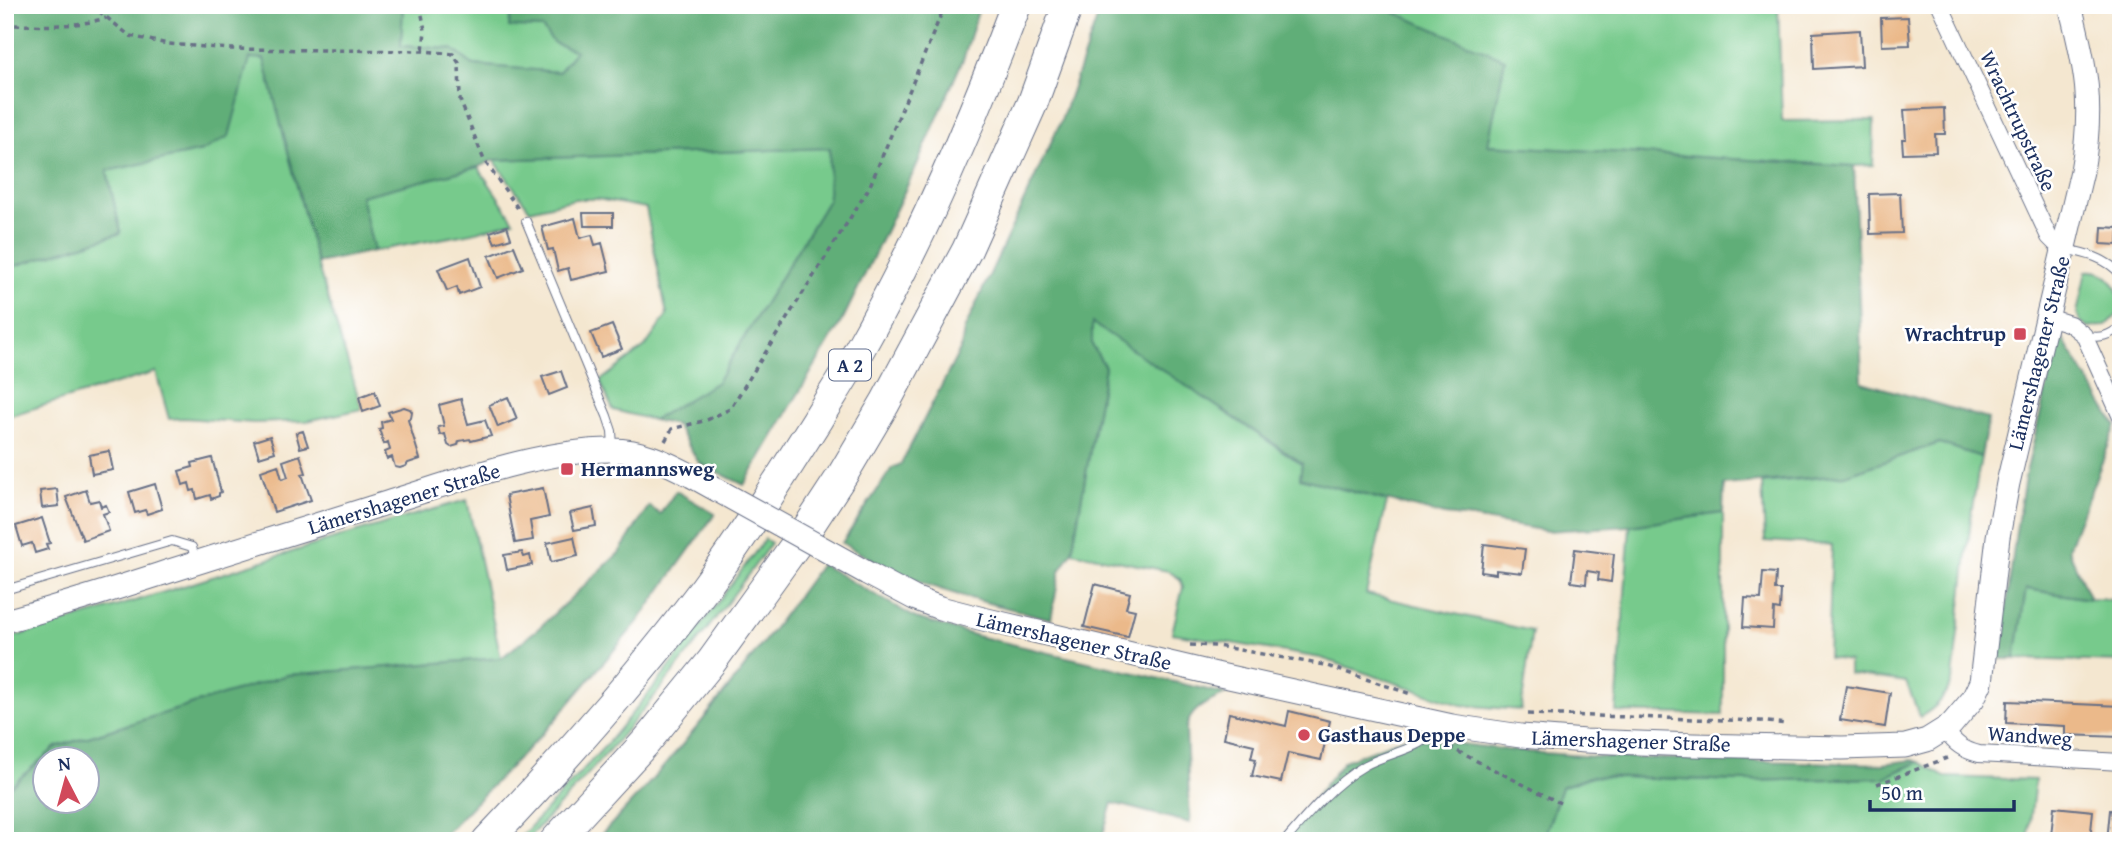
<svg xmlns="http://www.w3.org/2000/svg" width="2126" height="846" font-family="'Gentium Book Plus',serif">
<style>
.green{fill:#77ca8c;stroke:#497c75;stroke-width:2}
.forest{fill:#61ae78;stroke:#3e6e6b;stroke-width:2;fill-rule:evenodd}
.building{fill:#ebb98a}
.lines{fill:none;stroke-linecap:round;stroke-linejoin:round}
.lane-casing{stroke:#676f86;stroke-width:10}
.street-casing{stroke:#676f86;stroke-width:18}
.secondary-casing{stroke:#676f86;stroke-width:25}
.highway-casing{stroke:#676f86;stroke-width:32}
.path{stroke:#676f86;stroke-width:3.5;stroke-dasharray:5 5;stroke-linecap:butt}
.lane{stroke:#fff;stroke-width:8}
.street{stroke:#fff;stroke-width:16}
.secondary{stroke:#fff;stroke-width:23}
.highway{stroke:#fff;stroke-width:30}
.secondary-bridge-casing{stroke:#676f86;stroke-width:25;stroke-linecap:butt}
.secondary-bridge{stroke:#fff;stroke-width:23}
.poi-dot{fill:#d1495b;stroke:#fff;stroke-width:2.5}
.labels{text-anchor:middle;stroke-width:5;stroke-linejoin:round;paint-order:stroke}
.shield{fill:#fff;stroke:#5f6d8e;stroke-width:2}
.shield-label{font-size:19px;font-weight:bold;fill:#1b2f5e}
.street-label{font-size:21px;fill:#1b2f5e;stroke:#fff}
.poi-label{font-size:21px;font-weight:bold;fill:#1b2f5e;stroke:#fff;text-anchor:start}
</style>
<rect width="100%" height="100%" fill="#fff"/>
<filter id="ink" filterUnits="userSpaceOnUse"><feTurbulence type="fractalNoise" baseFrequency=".0143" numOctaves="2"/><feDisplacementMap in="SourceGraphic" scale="14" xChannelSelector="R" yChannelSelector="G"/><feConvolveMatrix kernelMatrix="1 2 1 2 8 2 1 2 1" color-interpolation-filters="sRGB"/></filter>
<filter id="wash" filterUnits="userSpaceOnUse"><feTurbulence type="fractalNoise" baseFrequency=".00686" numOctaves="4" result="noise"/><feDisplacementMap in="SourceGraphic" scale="28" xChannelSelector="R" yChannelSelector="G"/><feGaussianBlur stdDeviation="1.57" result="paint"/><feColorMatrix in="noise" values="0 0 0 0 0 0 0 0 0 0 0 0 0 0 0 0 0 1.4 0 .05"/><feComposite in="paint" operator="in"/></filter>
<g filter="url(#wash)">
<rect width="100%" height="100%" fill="#f4e7d0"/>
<!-- green -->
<path class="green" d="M 403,5 L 485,5 L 511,11 L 509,26 L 542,28 L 554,43 L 577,51 L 559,72 L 473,65 L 452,49 L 401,46 Z
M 1377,5 L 1778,5 L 1782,121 L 1874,120 L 1873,165 L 1854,166 L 1488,145 Z
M 250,58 L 264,58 L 317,263 L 362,409 L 307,421 L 254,423 L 184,418 L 169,419 L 156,372 L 5,417 L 5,269 L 121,233 L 106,171 L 202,151 Z
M 830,148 L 828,200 L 717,382 L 653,420 L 613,410 L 600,381 L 645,347 L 667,315 L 646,208 L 597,199 L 575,199 L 530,210 L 494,160 Z
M 478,167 L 514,221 L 472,233 L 374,251 L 360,196 Z
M 2086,271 C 2113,269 2122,293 2118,314 L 2106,326 L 2088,327 L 2080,321 L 2077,314 Z
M 1092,322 L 1302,464 L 1300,478 L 1387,501 L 1366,594 L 1532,631 L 1521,710 L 1461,705 L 1321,658 L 1172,633 L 1183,587 L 1180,579 L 1168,571 L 1072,552 L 1105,367 L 1092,345 Z
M 1940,443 L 1981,457 L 1972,509 L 1953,678 C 1946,696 1938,707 1920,717 L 1906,682 L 1849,674 L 1849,661 L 1828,658 L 1832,545 L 1765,541 L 1762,483 L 1845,475 Z
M 467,500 L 501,658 L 287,675 L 56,747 L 5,791 L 5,639 C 160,597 312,542 467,500 Z
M 1723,513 L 1723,715 L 1616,712 L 1630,526 Z
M 765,539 L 771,543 C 696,648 616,749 525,841 L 517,841 L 605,746 L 663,676 Z
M 2026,589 L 2090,599 L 2121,600 L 2121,662 L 2015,659 Z
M 1919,762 L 1945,777 L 2035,780 L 2028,841 L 1543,841 L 1562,787 L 1592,776 L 1740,781 L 1883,778 Z"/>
<!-- forest -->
<path class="forest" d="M 5,5 L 403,5 L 401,46 L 452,49 L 473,65 L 559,72 L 576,51 L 554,43 L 542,28 L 509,27 L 511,11 L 485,5 L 980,5 L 964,57 L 916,167 L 866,272 L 844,317 L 744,485 L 699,463 L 676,425 L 653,420 L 717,382 L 828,200 L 830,148 L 494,160 L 478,167 L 361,196 L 374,251 L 317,263 L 264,59 L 250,58 L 229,136 L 202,151 L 107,171 L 121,233 L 5,269 Z
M 1102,5 L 1377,5 L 1505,59 L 1488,145 L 1854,166 L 1862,382 L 1988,419 L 1981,457 L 1939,443 L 1845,475 L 1724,485 L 1723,513 L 1630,526 L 1547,531 L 1472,518 L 1444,515 L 1300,478 L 1302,463 L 1092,323 L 1092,345 L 1105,367 L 1072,552 L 1060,571 L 1051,619 C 1005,607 958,597 915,580 C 889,570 865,556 842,543 L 892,468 L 901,464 L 961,348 L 964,330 L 1060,123 Z
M 2063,339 L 2116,426 L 2068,549 L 2090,599 L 2026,589 L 2015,659 L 2000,659 L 2016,531 L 2025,477 L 2056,349 Z
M 676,491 L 715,514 L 637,623 L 550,726 L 438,841 L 5,841 L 5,791 L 56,747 L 287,675 L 501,658 L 539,628 L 619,553 L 649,506 L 660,514 ZM 88,758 L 88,800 L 46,800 L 46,758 Z
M 821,564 L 916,618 L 977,636 L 1226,694 C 1208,702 1190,708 1186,729 L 1190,823 L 1112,803 L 1101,841 L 595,841 C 679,756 751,661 821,564 Z
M 1406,737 L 1516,751 L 1597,757 L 1883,764 L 1912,760 L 1919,762 L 1883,778 L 1740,781 L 1592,776 L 1561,787 L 1543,841 L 1280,841 L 1344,761 Z"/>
<g id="blocks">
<!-- building -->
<path class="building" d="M 1908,17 L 1910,45 L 1882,46 L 1881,18 Z
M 1860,30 L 1862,66 L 1814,69 L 1813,33 Z
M 2117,88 L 2121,88 L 2121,160 L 2113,160 Z
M 1944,108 L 1945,134 L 1935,134 L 1936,152 L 1903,153 L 1902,139 L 1906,139 L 1904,110 Z
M 1900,193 L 1902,233 L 1870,234 L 1869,194 Z
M 583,213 L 613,213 L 613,226 L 584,226 Z
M 575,218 L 580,238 L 592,235 L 595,245 L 602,243 L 609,271 L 571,280 L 568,268 L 558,271 L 553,249 L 548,250 L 542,227 Z
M 507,226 L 511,238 L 495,243 L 490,232 Z
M 2102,227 L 2119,228 L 2118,245 L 2101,244 Z
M 514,246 L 523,268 L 498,278 L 489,256 Z
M 470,257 L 480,287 L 459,295 L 457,287 L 447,291 L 438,269 Z
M 612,325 L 622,349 L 601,357 L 591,333 Z
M 561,371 L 567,388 L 549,395 L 542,377 Z
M 375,391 L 380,406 L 363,412 L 359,397 Z
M 508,397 L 517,419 L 498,427 L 489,405 Z
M 461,399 L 468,424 L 485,420 L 491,436 L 471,441 L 470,439 L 459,441 L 458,445 L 451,447 L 448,445 L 445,434 L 440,435 L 438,427 L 444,426 L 439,405 Z
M 404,407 L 410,409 L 412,412 L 411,418 L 408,420 L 420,459 L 408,463 L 406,466 L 400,468 L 395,467 L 392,457 L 387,459 L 385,452 L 390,450 L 388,442 L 384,444 L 379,429 L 382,428 L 381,422 L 391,419 L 388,412 Z
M 303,431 L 308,446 L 300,448 L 296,433 Z
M 270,436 L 275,452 L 259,457 L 254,441 Z
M 109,451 L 113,470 L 92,474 L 89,455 Z
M 300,455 L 306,473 L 302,474 L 311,500 L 274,512 L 261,471 L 278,465 L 282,479 L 288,477 L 283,461 Z
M 212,458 L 221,492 L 219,493 L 219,496 L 211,499 L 210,495 L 197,499 L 195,490 L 191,491 L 189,483 L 183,485 L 179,471 L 193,467 L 192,463 Z
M 155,484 L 162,509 L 147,514 L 145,510 L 135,513 L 129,492 Z
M 543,488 L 549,517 L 530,521 L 533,540 L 515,543 L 506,495 Z
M 57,489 L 59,506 L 42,508 L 40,491 Z
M 86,490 L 90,502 L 99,500 L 101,507 L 106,505 L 109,512 L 103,514 L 109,531 L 83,540 L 66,497 Z
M 593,508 L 596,526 L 574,530 L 570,513 Z
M 42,518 L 50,543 L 46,544 L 48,549 L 35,553 L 32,543 L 22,546 L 16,526 Z
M 574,537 L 578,556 L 551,562 L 547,543 Z
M 1484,544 L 1525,549 L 1522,573 L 1496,570 L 1496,574 L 1481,572 Z
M 1575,549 L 1614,554 L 1611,582 L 1598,580 L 1599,573 L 1587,571 L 1586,584 L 1571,582 Z
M 522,552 L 524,557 L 530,555 L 532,565 L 507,570 L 504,555 Z
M 1763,572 L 1776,573 L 1775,590 L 1781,590 L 1780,610 L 1774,609 L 1773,629 L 1743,627 L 1745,598 L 1761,599 Z
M 1095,584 L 1130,593 L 1126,608 L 1135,610 L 1128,637 L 1084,627 Z
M 1846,686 L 1890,693 L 1885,727 L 1840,720 Z
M 2007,701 L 2121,706 L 2121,737 L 2065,735 L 2065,726 L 2006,723 Z
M 1289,711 L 1330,721 L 1321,760 L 1288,753 L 1281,782 L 1252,776 L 1256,759 L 1251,758 L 1254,745 L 1224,738 L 1229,713 L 1286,726 Z
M 2054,807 L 2093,811 L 2090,841 L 2072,841 L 2073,838 L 2051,836 Z
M 2110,810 L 2121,811 L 2121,841 L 2107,841 Z"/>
</g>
</g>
<g filter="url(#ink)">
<use href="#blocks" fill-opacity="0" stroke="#676f86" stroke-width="2"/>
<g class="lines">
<defs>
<path id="lane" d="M 526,221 L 607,416 L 612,431 L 614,462
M 2065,249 C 2085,253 2107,258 2121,275
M 2085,335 C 2100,339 2109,336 2121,326
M 5,590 L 172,541 L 192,547 L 195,559
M 1285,841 C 1308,814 1333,784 1364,766 C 1387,752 1426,750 1438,725"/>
<path id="street" d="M 1940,5 L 2049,237 L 2058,246 L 2065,249
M 2048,317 L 2070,324 L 2084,335 L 2121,417
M 1945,730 C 1955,744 1963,750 1979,754 L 2121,762"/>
<path id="secondary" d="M 867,573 L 914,598 L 940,608 L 983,619 L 1220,675 L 1452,726 L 1521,736 L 1585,741 L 1693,745 L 1842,748 L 1905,746 L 1927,740 L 1951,725 L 1973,699 L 1981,682 L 1998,537 L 2008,483 L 2082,171 C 2094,105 2086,68 2070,5
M 5,621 C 62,606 117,588 173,570 C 242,548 311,527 380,505 C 452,483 537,450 612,450 C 641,450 666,462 692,476"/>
<path id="highway" d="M 487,841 C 564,760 638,677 705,588 C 745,534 781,477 817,420 C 830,398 845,376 858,352 C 921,241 971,124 1016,5
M 555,841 L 646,742 L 712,661 L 805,532 L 843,474 L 885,403 L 967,250 L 1033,102 L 1068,5"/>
</defs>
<!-- lane casing -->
<use href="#lane" class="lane-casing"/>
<!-- street casing -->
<use href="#street" class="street-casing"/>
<!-- secondary casing -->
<use href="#secondary" class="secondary-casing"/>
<!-- highway casing -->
<use href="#highway" class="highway-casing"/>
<!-- path -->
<path class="path" d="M 91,5 L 130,36 L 168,44 L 230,49 L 423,51 L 453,54 L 459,63 L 460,100 L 484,160 L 519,210
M 420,5 L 425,30 L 423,51
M 5,25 C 40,25 73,28 106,18
M 665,441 L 672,429 L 707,420 L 730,409 L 869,188 L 945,5
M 1190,645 L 1217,646 L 1324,665 L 1411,694
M 1528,714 L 1760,721 L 1786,724
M 1449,747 L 1560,803
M 1877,784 L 1947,758"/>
<!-- lane -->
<use href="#lane" class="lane"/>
<!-- street -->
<use href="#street" class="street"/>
<!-- secondary -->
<use href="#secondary" class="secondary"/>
<!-- highway -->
<use href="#highway" class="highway"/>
<defs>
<path id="secondary-bridge" d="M 692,476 L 867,573"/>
</defs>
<!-- secondary-bridge casing -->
<use href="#secondary-bridge" class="secondary-bridge-casing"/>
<!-- secondary-bridge -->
<use href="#secondary-bridge" class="secondary-bridge"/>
</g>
</g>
<!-- markers -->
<g class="poi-dot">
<rect x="2013" y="327" width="14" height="14" rx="3.5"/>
<rect x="560" y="462" width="14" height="14" rx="3.5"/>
<circle cx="1304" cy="735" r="7"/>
</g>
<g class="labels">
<!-- shield labels -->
<rect class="shield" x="829" y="349.5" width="42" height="31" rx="5"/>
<g class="shield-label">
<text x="850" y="372">A 2</text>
</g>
<!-- street labels -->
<g class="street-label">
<text transform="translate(2018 121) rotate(65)" y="7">Wrachtrupstraße</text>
<text transform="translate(2039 353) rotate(-76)" y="7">Lämershagener Straße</text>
<text transform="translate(404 499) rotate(-17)" y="7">Lämershagener Straße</text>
<text transform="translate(1074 641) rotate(13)" y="7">Lämershagener Straße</text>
<text transform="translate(2030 736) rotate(4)" y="7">Wandweg</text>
<text transform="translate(1631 741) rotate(2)" y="7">Lämershagener Straße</text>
</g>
<!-- poi labels -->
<g class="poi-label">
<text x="2006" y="341" text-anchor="end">Wrachtrup</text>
<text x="581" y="476">Hermannsweg</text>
<text x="1318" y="742">Gasthaus Deppe</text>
</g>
</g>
<!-- margin -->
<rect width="2126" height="846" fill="none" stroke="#fff" stroke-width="28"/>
<!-- north arrow -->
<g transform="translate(66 780) rotate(354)"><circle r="33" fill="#ffffff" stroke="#a4acbf" stroke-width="2"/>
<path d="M0-5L12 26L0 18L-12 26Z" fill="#d1495b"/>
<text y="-10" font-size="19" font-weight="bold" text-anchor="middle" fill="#1b2f5e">N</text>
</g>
<!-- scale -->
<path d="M1870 800v10h144v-10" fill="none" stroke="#1b2f5e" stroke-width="3.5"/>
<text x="1881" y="800" font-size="21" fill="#1b2f5e" stroke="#ffffff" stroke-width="5" paint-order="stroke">50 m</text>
</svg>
